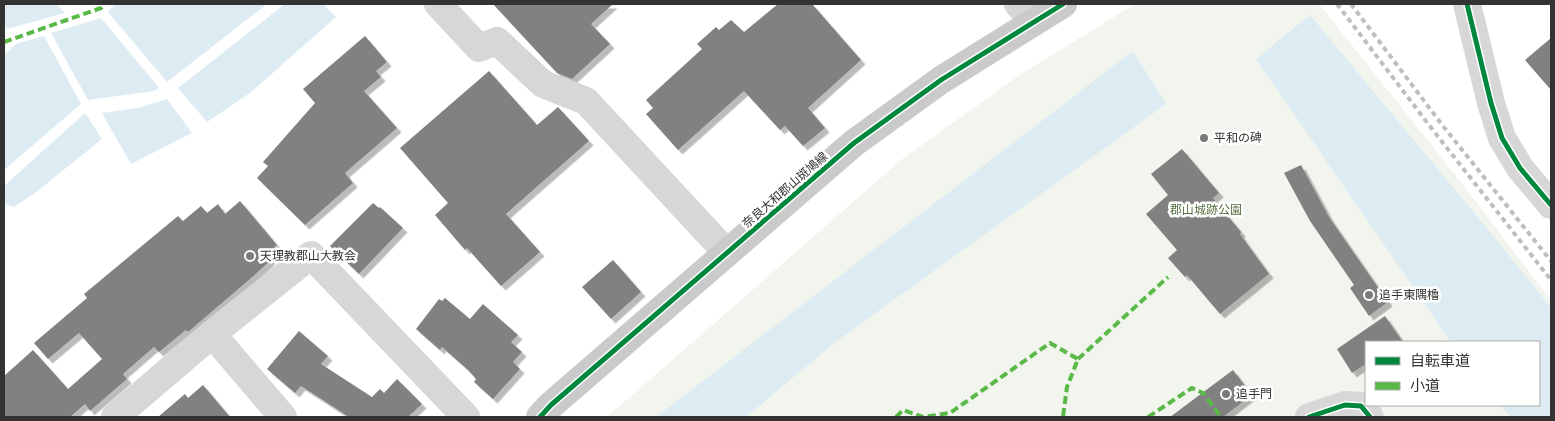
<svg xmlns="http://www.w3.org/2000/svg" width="1555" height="421" font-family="'Archivo Narrow','Noto Sans JP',sans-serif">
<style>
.green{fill:#f1f5ed;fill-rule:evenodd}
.water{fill:#ddebf3}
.building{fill:#818181;filter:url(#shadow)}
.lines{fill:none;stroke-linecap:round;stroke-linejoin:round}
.minor{stroke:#d7d7d7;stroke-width:28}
.major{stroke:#cacaca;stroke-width:28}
.rail{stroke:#bebebe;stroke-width:4;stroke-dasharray:5 4;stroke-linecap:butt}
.quiet{stroke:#58b947;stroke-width:4;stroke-dasharray:8 4;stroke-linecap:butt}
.cycleway-casing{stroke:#fff;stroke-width:8}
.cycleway{stroke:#00873e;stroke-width:5}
.poi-dot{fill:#7a7a7a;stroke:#fff;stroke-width:2}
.labels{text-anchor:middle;stroke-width:5;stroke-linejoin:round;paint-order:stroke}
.poi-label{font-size:12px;fill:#333;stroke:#fff;text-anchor:start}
.street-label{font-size:12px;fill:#333;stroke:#fff}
.park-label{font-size:12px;fill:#56703f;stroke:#fff}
</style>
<defs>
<filter id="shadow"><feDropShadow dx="4.5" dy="4.5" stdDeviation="0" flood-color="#0004"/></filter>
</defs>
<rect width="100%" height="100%" fill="#fff"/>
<!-- green -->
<path class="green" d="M 1135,4 L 1319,4 L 1453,172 L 1551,300 L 1551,417 L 607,417 L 901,160 L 1021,74 ZM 1366,342 L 1539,342 L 1539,405 L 1366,405 Z"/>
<!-- water -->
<path class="water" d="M 4,4 L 57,4 L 65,13 L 7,29 L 4,24 Z
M 115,4 L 267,4 L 167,82 L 108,12 Z
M 285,4 L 323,4 L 336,17 L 250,93 L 207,122 L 178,88 Z
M 1310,15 L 1490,232 L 1551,308 L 1551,417 L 1511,417 L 1500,405 L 1539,405 L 1539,342 L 1451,342 L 1256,59 Z
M 101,18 L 159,88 L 154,91 L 88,100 L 51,33 Z
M 44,36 L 81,104 L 4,170 L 4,55 L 16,44 Z
M 1133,51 L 1166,104 L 838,340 L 746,417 L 656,417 Z
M 167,99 L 192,133 L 131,164 L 102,113 L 138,108 Z
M 85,113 L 102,139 L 35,193 L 14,207 L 7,205 L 4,200 L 4,186 Z"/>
<!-- building -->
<path class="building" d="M 493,4 L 613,4 L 591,24 L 610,44 L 572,79 L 557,73 Z
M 778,4 L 812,4 L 861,60 L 808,108 L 825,128 L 803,146 L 785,126 L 780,130 L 744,91 L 678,150 L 646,114 L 653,108 L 646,100 L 702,49 L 697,44 L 716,27 L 719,30 L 731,20 L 744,32 Z
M 365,36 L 387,62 L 376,71 L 381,77 L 364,91 L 397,128 L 345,173 L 353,183 L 305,225 L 257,178 L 268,166 L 263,162 L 315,103 L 303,89 Z
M 1551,38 L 1551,90 L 1525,60 Z
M 489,71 L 537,125 L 558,107 L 589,141 L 506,214 L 540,252 L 501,286 L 467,248 L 465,250 L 435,215 L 448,203 L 400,148 Z
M 1182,149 L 1219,193 L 1213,198 L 1241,232 L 1240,234 L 1269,274 L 1220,314 L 1187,275 L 1185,277 L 1168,258 L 1177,250 L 1146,214 L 1168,195 L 1151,174 Z
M 1301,165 L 1329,217 L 1388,302 L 1369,316 L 1350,288 L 1354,285 L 1310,221 L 1284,173 Z
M 240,201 L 277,245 L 274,247 L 277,249 L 268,257 L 271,260 L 249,280 L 188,332 L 186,330 L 159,352 L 154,347 L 123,374 L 127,379 L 90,411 L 85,404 L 70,417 L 4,417 L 4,376 L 33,350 L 68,389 L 102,359 L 79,333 L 48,359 L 34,343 L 87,298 L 84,294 L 178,216 L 183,221 L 201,206 L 207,213 L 218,204 L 225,214 Z
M 373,203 L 379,208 L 380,207 L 403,228 L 359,274 L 330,246 Z
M 613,260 L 641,292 L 611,319 L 582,287 Z
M 445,298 L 470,319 L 483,304 L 518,335 L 511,342 L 522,352 L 513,362 L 520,369 L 493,399 L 474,382 L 476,379 L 468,370 L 442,347 L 440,350 L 416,329 L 439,299 L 442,301 Z
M 1385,316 L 1403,342 L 1366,342 L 1366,364 L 1352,373 L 1337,349 Z
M 299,331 L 328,356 L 321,364 L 372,397 L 380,389 L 384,393 L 397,379 L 422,404 L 408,417 L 349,417 L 301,386 L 295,393 L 267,369 Z
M 1233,370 L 1252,395 L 1223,417 L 1170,417 Z
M 203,385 L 230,417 L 158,417 L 185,394 L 188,398 Z"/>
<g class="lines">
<!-- minor -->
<path class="minor" d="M 438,4 L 479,48 L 497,41 L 543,84 L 586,101 L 727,253
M 1018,4 L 1034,22
M 1467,4 L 1491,103 L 1502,138 L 1520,168 L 1551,205
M 212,334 L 283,417
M 115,417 L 212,334 L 311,255 L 466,417
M 1309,417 L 1345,405 L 1361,406 L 1370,417"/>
<!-- major -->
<path class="major" d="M 540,417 L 551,405 L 854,143 L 941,80 L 1063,4"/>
<!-- rail -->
<path class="rail" d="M 1337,4 L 1432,129 L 1551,280
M 1351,4 L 1443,126 L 1551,261"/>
<!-- quiet -->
<path class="quiet" d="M 4,42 L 101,8 L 105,4
M 1078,359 L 1168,277
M 896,417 L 903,410 L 923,417 L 950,413 L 1050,343 L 1078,359 L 1067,387 L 1063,417
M 1148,417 L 1192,388 L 1203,393 L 1221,417"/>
<defs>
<path id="cycleway" d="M 1467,4 L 1491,103 L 1502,138 L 1520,168 L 1551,205
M 540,417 L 551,405 L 854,143 L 941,80 L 1063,4
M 1309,417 L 1345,405 L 1361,406 L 1370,417"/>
</defs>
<!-- cycleway casing -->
<use href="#cycleway" class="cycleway-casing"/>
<!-- cycleway -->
<use href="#cycleway" class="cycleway"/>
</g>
<!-- markers -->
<g class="poi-dot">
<circle cx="1204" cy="138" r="5"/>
<circle cx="250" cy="256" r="5"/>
<circle cx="1369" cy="295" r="5"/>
<circle cx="1226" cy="394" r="5"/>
</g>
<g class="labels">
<!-- poi labels -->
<g class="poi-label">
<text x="1214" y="142">平和の碑</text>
<text x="260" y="260">天理教郡山大教会</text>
<text x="1379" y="299">追手東隅櫓</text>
<text x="1236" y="398">追手門</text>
</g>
<!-- street labels -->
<g class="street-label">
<text transform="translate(785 190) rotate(-41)" y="4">奈良大和郡山斑鳩線</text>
</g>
<!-- park labels -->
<g class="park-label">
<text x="1206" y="214">郡山城跡公園</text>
</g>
</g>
<!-- border -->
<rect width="1555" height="421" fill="none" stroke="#333333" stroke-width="10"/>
<!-- legend -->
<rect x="1365" y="341" width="175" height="65" fill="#ffffff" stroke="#adadad"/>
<rect x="1375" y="357" width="25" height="8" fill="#00873e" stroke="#adadad"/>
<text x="1410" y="366" font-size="15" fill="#333333">自転車道</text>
<rect x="1375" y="382" width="25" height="8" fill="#58b947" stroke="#adadad"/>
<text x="1410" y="391" font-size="15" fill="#333333">小道</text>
</svg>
